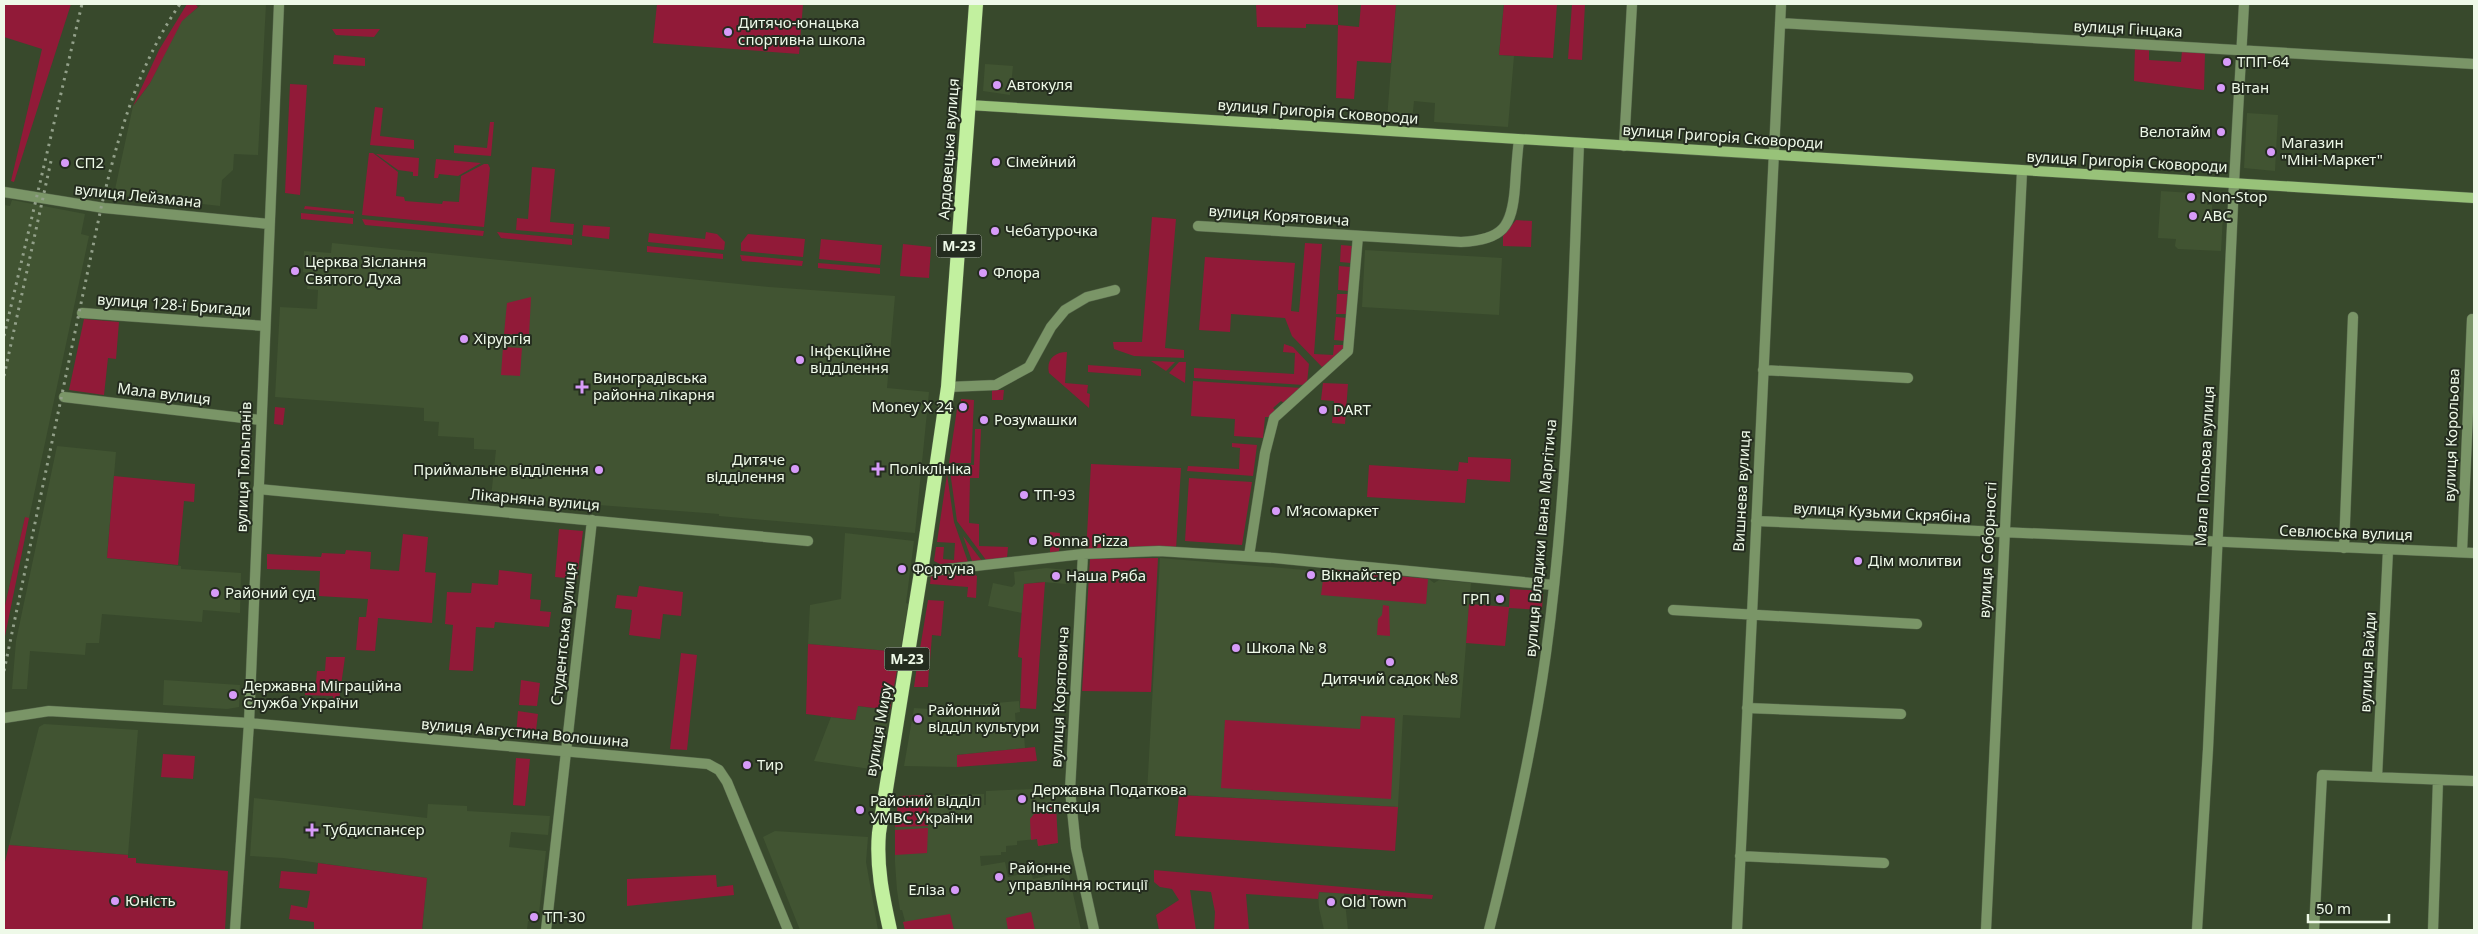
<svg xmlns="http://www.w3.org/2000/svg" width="2478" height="934" font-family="'Noto Sans',sans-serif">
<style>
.built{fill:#415432}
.green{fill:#911a38}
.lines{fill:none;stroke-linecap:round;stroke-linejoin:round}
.minor-casing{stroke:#55654a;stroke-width:11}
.tertiary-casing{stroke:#55654a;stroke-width:11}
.secondary-casing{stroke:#55654a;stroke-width:11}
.trunk-casing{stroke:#55654a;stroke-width:15}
.minor{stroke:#7a9567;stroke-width:10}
.tertiary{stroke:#7a9567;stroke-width:10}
.secondary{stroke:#98c279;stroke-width:10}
.trunk{stroke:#c2f09f;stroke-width:14}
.rail{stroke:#92a089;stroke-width:3;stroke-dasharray:2.5 5;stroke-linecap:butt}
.poi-dot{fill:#d79bf9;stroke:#242c1f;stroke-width:2}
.labels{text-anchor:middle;stroke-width:4;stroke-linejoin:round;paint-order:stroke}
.shield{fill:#242c1f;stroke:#b1bcac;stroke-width:1}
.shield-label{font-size:14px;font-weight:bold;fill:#eef9e8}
.poi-label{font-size:15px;fill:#eef9e8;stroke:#242c1f;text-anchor:start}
.street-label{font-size:15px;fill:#eef9e8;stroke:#242c1f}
</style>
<rect width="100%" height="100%" fill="#38492c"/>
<!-- built -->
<path class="built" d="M 202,4 L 266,4 L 258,155 L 234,154 L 233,170 L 222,180 L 220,206 L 114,194 L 133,106 L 150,83 L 181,21 Z
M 1396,4 L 1504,4 L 1499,55 L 1514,56 L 1508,127 L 1434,122 L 1435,103 L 1414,101 L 1412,121 L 1387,119 Z
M 985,64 L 1013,66 L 1010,95 L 983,91 Z
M 2247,113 L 2278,115 L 2275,171 L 2244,168 Z
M 2161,191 L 2207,194 L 2207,205 L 2212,205 L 2212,210 L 2219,210 L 2223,216 L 2221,251 L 2178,249 L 2175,246 L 2176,239 L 2158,238 Z
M 12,200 L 85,214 L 81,234 L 89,236 L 29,518 L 25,518 L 4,610 L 4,205 L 10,206 Z
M 332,243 L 769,287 L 895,296 L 887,388 L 929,392 L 915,533 L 719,516 L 719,514 L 491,497 L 496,450 L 474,449 L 474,438 L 438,436 L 439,422 L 424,421 L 424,408 L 275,397 L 280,307 L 317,309 L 318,290 L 307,289 L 309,273 L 303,272 L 304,251 L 331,253 Z
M 1365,250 L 1502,258 L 1499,315 L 1362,307 Z
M 57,446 L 116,452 L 107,558 L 181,566 L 181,569 L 241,573 L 240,613 L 203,610 L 202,622 L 102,614 L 99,643 L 86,643 L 85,655 L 30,651 L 27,689 L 12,689 L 16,641 Z
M 845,533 L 914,541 L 906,603 L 908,604 L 900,652 L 808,644 L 810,605 L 841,599 Z
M 1160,558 L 1329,572 L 1330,569 L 1429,579 L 1434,583 L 1439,580 L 1471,583 L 1460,718 L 1403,715 L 1398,807 L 1147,793 Z
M 1046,568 L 1067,570 L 1066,584 L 1042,582 L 1024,584 L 1022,613 L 988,606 L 993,583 L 1012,587 L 1015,584 L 1014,572 Z
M 164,680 L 240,685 L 239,707 L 227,709 L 163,705 Z
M 1019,701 L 1020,712 L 1015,713 L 1016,726 L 1020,727 L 1021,735 L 1024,735 L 1025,748 L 957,755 L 957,767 L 904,766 L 914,708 L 930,709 Z
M 857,706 L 890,710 L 878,770 L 814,761 L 831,717 L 855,720 Z
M 44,724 L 138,730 L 128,855 L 9,845 L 39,727 Z
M 1055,788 L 1058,843 L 1038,846 L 1037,839 L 1017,841 L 1017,845 L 1006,846 L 1006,852 L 1001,852 L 1001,855 L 980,856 L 981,866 L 1005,862 L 1008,877 L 1031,872 L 1033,879 L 1068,871 L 1081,930 L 905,930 L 903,922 L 905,921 L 902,910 L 900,910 L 897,890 L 895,862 L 895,829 L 899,796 L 984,794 L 984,805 L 986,805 L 986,791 Z
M 254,798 L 427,818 L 428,804 L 467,806 L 467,811 L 550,816 L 548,835 L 511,832 L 509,847 L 546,851 L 538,922 L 528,921 L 527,930 L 422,930 L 427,878 L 283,858 L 250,856 Z
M 775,831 L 868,837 L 866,862 L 878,930 L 800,930 L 763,837 Z
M 1318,892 L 1344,893 L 1348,930 L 1324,930 L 1319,908 Z"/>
<!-- green -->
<path class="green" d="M 4,4 L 71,4 L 14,182 L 11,181 L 42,49 L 4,37 Z
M 187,4 L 195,4 L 198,7 L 182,21 L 150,83 L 133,106 L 159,50 Z
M 657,4 L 803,4 L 799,54 L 653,43 Z
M 1256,4 L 1338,4 L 1338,25 L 1359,27 L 1361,4 L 1396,4 L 1391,63 L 1357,61 L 1354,99 L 1336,98 L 1338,25 L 1306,24 L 1306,28 L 1257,27 Z
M 1504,4 L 1557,4 L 1553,58 L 1499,55 Z
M 1572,4 L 1585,4 L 1582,60 L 1568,59 Z
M 332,29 L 380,29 L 374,37 L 336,35 Z
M 2135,48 L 2149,49 L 2149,60 L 2181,62 L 2182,51 L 2205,53 L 2204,90 L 2134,81 Z
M 334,55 L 365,58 L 365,66 L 333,64 Z
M 290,84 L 307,85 L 300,195 L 285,193 Z
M 375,107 L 383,108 L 380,136 L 414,140 L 414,149 L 370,145 Z
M 490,122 L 494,122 L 491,156 L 454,153 L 454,145 L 487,148 Z
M 369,153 L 373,153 L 398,172 L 396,196 L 404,197 L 405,201 L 442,204 L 443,201 L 459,202 L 461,176 L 484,164 L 488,164 L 490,168 L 484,227 L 362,215 Z
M 376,154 L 419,158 L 418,176 L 413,176 L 413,172 L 398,170 Z
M 436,159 L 481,163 L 458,176 L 439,174 L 438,178 L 434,178 Z
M 532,167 L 555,169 L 550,222 L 574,224 L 573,235 L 516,230 L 517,218 L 528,219 Z
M 305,206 L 354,211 L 354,214 L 304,209 Z
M 301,213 L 353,218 L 353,224 L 301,219 Z
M 1152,217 L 1176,219 L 1165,348 L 1184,350 L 1184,358 L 1134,356 L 1114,349 L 1113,342 L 1142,342 Z
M 362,219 L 484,231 L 483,236 L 365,225 Z
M 1516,220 L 1532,221 L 1531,247 L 1503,246 L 1503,236 Z
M 583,225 L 610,227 L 609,239 L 582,236 Z
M 497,232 L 572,239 L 572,245 L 501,238 Z
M 706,232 L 717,234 L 725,242 L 724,250 L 648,242 L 649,233 L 705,239 Z
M 748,234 L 805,239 L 803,257 L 741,251 L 741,243 Z
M 821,239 L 882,245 L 880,265 L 819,259 Z
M 1305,243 L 1322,244 L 1314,354 L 1333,355 L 1334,345 L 1345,345 L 1340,354 L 1322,367 L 1292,336 L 1285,318 L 1231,314 L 1230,332 L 1199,330 L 1205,257 L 1295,263 L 1291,311 L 1299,312 Z
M 903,244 L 931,247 L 929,278 L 900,276 Z
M 1341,245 L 1352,246 L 1351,263 L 1340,262 Z
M 647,246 L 723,254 L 723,259 L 647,252 Z
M 740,255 L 803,261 L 802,266 L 742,261 Z
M 818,263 L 880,268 L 880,274 L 818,268 Z
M 1339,266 L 1350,267 L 1349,291 L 1338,290 Z
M 1337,294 L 1348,294 L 1347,314 L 1336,314 Z
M 531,297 L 529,336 L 504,334 L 507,303 Z
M 1336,317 L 1347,318 L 1345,341 L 1334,340 Z
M 84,319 L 119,322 L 116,359 L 108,358 L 104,395 L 69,390 Z
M 1284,344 L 1293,347 L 1309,364 L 1307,383 L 1304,385 L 1194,378 L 1194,368 L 1294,374 L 1295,353 L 1283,352 Z
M 503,347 L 522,348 L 520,376 L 501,375 Z
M 1067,352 L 1065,383 L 1088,385 L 1087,393 L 1090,394 L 1089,408 L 1049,373 C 1046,360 1054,352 1067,352 Z
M 1151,361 L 1175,362 L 1166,371 Z
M 1179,362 L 1186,362 L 1185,383 L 1169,373 Z
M 1088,365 L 1141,369 L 1141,376 L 1088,372 Z
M 1193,381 L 1302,388 L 1284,403 L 1281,401 L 1273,408 L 1276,411 L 1269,417 L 1265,417 L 1263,438 L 1234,436 L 1235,419 L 1191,416 Z
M 1323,383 L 1348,384 L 1345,424 L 1332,423 L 1334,401 L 1321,400 Z
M 992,390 L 1004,390 L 1003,400 L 992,400 Z
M 961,399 L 974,400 L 971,463 L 949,463 L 957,409 L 965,410 L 966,404 L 961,403 Z
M 275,407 L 285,408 L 283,425 L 274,424 Z
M 975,429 L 981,429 L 979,478 L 970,478 L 969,523 L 979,524 L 979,546 L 1008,547 L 1007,558 L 986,560 L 957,521 L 949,464 L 974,465 Z
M 1232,443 L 1257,445 L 1253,476 L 1187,471 L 1188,466 L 1239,469 L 1240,448 L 1232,447 Z
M 1468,457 L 1511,459 L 1510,482 L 1467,479 L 1465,503 L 1367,497 L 1369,465 L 1458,471 L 1459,462 L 1468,463 Z
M 1091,464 L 1181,468 L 1176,549 L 1086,552 Z
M 947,474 L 954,522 L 968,562 L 940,564 L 934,561 L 936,547 L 944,547 L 943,559 L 954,560 L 955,543 L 937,542 Z
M 114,476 L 195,484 L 194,502 L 184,501 L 178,565 L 107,558 Z
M 1189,478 L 1252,482 L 1242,545 L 1185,541 Z
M 25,517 L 29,518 L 4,641 L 4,610 Z
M 559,529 L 583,531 L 577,579 L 555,577 Z
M 1050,532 L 1060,533 L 1059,552 L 1050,553 Z
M 403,534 L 428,537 L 425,572 L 436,573 L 432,623 L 378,618 L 375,651 L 356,650 L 359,617 L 366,617 L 368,599 L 319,596 L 320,571 L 267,569 L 267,554 L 321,557 L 322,553 L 345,554 L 346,550 L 371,552 L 370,569 L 399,571 Z
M 963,536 L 982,561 L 972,561 Z
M 1158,558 L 1151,692 L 1082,691 L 1090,559 Z
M 1330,569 L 1428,579 L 1426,604 L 1321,595 L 1323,580 L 1329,581 Z
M 499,570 L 532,574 L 530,599 L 541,600 L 540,611 L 551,612 L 549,627 L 495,622 L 494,628 L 476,627 L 473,671 L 449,670 L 453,625 L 445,624 L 447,592 L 471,593 L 472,583 L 498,585 Z
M 971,573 L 977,576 L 976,598 L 967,597 L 968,587 L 930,584 L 931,576 L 934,574 Z
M 1045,582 L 1036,709 L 1020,708 L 1022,658 L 1018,657 L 1024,584 Z
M 639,586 L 683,592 L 681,616 L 663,614 L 660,639 L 629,635 L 632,610 L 615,608 L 617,595 L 637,597 Z
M 1510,589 L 1543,591 L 1542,610 L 1509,608 L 1505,646 L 1466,643 L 1469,604 L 1509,607 Z
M 928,600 L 944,601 L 941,636 L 932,635 L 930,661 L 918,661 Z
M 1383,605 L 1389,606 L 1390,636 L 1377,635 L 1378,619 L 1382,615 Z
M 808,644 L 900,652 L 890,710 L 858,706 L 855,720 L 806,714 Z
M 681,653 L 697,655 L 687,750 L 670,749 Z
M 326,657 L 345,657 L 338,707 L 333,706 L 333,696 L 305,695 L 306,682 L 316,682 L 317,671 L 325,671 Z
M 917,666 L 929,667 L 928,687 L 914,687 Z
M 521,680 L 540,683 L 537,706 L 519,705 Z
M 518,711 L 538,714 L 535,738 L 516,736 Z
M 1361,716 L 1395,718 L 1391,799 L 1221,788 L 1225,720 L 1360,729 Z
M 1035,747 L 1037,761 L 957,767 L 957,755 Z
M 163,754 L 195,756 L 193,779 L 161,777 Z
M 516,758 L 530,759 L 525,806 L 513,805 Z
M 929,795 L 928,826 L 895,827 L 899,796 Z
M 1179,795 L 1398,807 L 1395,851 L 1175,836 Z
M 1056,806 L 1058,843 L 1038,846 L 1037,839 L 1031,840 L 1030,819 L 1034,814 L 1034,807 Z
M 928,828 L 927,853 L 895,855 L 895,830 Z
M 9,845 L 128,855 L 128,858 L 136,858 L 136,863 L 228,871 L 225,930 L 4,930 L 4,866 Z
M 318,863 L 427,878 L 422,930 L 314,930 L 314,922 L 289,919 L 291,905 L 307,908 L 310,891 L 279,888 L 281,871 L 317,874 Z
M 1154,870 L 1433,895 L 1432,899 L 1319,892 L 1318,899 L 1246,894 L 1249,930 L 1214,930 L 1215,912 L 1211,892 L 1190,890 L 1196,930 L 1159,930 L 1156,915 L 1179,900 L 1172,889 L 1160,887 L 1154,882 Z
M 716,875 L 717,887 L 733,885 L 734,895 L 627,906 L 627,879 Z
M 1031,912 L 1035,930 L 1008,930 L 1006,918 Z
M 950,914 L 954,930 L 905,930 L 903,922 Z"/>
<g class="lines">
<defs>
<path id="minor" d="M 1780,23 L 2474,64
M 1624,146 L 1632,4
M 2234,183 L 2244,4
M 1198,226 L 1461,242 C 1503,240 1512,227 1515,187 C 1516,171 1517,155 1519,140
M 82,313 L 265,326
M 1763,370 L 1908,378
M 948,387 L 996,385 L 1029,367 L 1051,327 L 1065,310 L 1087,297 L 1115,290
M 64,397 L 261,420
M 258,489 L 808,541
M 1756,521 L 2474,553
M 2344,548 L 2353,317
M 2462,552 L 2472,319
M 1083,554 L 1070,790 L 1076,848 L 1094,930
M 1249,556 L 1265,453 L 1274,418 L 1348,351 L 1358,236
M 921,572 L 1083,554 L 1159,551 L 1274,558 L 1553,585
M 1673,610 L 1917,624
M 1747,708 L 1901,714
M 4,718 L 49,711 L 249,723 L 235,930
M 2377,777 L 2388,550
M 1740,856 L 1884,863
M 546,930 L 592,520
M 1489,930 C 1512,839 1533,746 1546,653 C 1569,484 1572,313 1579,143
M 1737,930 L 1781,4
M 1986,930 L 2022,171
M 2314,930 L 2322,775 L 2474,781
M 2433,930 L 2438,780"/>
<path id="tertiary" d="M 279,4 L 249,723 L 708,764 L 719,770 L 727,782 L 788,930
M 4,192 L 104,208 L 269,224
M 2197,930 L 2208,749 L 2234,183"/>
<path id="secondary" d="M 969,105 L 2474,198"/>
<path id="trunk" d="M 890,930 C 883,898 876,867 879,833 L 921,572 L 948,387 L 976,4"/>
</defs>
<!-- minor casing -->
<use href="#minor" class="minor-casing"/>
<!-- tertiary casing -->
<use href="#tertiary" class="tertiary-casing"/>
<!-- secondary casing -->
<use href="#secondary" class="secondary-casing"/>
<!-- trunk casing -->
<use href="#trunk" class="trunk-casing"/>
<!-- minor -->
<use href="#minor" class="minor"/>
<!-- tertiary -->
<use href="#tertiary" class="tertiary"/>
<!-- secondary -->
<use href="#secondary" class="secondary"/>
<!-- trunk -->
<use href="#trunk" class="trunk"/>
<!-- rail -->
<path class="rail" d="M 4,336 L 82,4
M 4,376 L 51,161
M 4,671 L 101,208 C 118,136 138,65 180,4"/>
</g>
<!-- markers -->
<g class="poi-dot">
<circle cx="728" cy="32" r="5"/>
<circle cx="2227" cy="62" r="5"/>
<circle cx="997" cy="85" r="5"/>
<circle cx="2221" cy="88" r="5"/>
<circle cx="2221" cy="132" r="5"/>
<circle cx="2271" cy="152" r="5"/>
<circle cx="996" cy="162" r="5"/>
<circle cx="65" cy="163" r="5"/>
<circle cx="2191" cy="197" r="5"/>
<circle cx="2193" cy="216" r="5"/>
<circle cx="995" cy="231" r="5"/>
<circle cx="295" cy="271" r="5"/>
<circle cx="983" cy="273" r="5"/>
<circle cx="464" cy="339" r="5"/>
<circle cx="800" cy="360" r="5"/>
<path d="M579.5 379.5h5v5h5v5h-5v5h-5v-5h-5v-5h5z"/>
<circle cx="963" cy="407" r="5"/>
<circle cx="1323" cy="410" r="5"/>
<circle cx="984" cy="420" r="5"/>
<circle cx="795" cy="469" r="5"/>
<path d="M875.5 461.5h5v5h5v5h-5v5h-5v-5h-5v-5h5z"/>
<circle cx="599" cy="470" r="5"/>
<circle cx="1024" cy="495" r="5"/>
<circle cx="1276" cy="511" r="5"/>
<circle cx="1033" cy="541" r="5"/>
<circle cx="1858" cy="561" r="5"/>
<circle cx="902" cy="569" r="5"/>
<circle cx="1311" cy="575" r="5"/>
<circle cx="1056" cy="576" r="5"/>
<circle cx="215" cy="593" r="5"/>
<circle cx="1500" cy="599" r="5"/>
<circle cx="1236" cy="648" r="5"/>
<circle cx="1390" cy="662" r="5"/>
<circle cx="233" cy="695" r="5"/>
<circle cx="918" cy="719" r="5"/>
<circle cx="747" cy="765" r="5"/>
<circle cx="1022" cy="799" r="5"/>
<circle cx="860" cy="810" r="5"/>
<path d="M309.5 822.5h5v5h5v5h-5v5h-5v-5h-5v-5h5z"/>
<circle cx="999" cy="877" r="5"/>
<circle cx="955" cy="890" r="5"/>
<circle cx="115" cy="901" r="5"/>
<circle cx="1331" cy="902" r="5"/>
<circle cx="534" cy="917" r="5"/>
</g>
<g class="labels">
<!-- shield labels -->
<g class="shield">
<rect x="936.5" y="234.5" width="45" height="23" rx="4"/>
<rect x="884.5" y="647.5" width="45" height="23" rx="4"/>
</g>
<g class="shield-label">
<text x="959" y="251">М-23</text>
<text x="907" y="664">М-23</text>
</g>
<!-- poi labels -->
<g class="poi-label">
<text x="738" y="28">Дитячо-юнацька<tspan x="738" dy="17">спортивна школа</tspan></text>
<text x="2237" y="67">ТПП-64</text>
<text x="1007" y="90">Автокуля</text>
<text x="2231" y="93">Вітан</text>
<text x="2211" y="137" text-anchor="end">Велотайм</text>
<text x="2281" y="148">Магазин<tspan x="2281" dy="17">"Міні-Маркет"</tspan></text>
<text x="1006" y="167">Сімейний</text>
<text x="75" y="168">СП2</text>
<text x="2201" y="202">Non-Stop</text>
<text x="2203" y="221">ABC</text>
<text x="1005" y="236">Чебатурочка</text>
<text x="305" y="267">Церква Зіслання<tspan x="305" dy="17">Святого Духа</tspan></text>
<text x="993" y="278">Флора</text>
<text x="474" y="344">Хірургія</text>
<text x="810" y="356">Інфекційне<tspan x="810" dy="17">відділення</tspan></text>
<text x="593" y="383">Виноградівська<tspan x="593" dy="17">районна лікарня</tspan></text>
<text x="953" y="412" text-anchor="end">Money X 24</text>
<text x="1333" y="415">DART</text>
<text x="994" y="425">Розумашки</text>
<text x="785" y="465" text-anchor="end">Дитяче<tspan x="785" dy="17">відділення</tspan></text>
<text x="889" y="474">Поліклініка</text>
<text x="589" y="475" text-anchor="end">Приймальне відділення</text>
<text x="1034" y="500">ТП-93</text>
<text x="1286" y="516">Мʼясомаркет</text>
<text x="1043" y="546">Bonna Pizza</text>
<text x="1868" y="566">Дім молитви</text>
<text x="912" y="574">Фортуна</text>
<text x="1321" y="580">Вікнайстер</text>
<text x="1066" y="581">Наша Ряба</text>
<text x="225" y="598">Районий суд</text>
<text x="1490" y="604" text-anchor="end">ГРП</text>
<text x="1246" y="653">Школа № 8</text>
<text x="1390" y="684" text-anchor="middle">Дитячий садок №8</text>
<text x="243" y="691">Державна Міграційна<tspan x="243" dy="17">Служба України</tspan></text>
<text x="928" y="715">Районний<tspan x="928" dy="17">відділ культури</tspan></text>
<text x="757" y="770">Тир</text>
<text x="1032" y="795">Державна Податкова<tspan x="1032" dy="17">Інспекція</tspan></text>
<text x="870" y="806">Районий відділ<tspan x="870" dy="17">УМВС України</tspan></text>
<text x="323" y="835">Тубдиспансер</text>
<text x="1009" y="873">Районне<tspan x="1009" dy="17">управління юстиції</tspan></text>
<text x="945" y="895" text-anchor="end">Еліза</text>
<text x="125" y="906">Юність</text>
<text x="1341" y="907">Old Town</text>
<text x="544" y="922">ТП-30</text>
</g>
<!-- street labels -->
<g class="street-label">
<text transform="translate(2128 29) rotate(3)" y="5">вулиця Гінцака</text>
<text transform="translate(1318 112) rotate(4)" y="5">вулиця Григорія Сковороди</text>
<text transform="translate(1723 137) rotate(4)" y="5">вулиця Григорія Сковороди</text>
<text transform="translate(949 149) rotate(-86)" y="5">Ардовецька вулиця</text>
<text transform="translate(2127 162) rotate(3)" y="5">вулиця Григорія Сковороди</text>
<text transform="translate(138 196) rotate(6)" y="5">вулиця Лейзмана</text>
<text transform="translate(1279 216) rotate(4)" y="5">вулиця Корятовича</text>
<text transform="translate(174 305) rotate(4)" y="5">вулиця 128-ї Бригади</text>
<text transform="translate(164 394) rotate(7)" y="5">Мала вулиця</text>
<text transform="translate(2452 435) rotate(-88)" y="5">вулиця Корольова</text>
<text transform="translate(2205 466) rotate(-87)" y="5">Мала Польова вулиця</text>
<text transform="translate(244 467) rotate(-88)" y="5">вулиця Тюльпанів</text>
<text transform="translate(1742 491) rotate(-87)" y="5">Вишнева вулиця</text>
<text transform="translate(535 500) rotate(5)" y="5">Лікарняна вулиця</text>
<text transform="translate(1882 513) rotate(3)" y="5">вулиця Кузьми Скрябіна</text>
<text transform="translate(2346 533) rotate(2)" y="5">Севлюська вулиця</text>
<text transform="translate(1541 538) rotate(-85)" y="5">вулиця Владики Івана Маргітича</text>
<text transform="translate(1988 550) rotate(-87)" y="5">вулиця Соборності</text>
<text transform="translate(564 634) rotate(-84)" y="5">Студентська вулиця</text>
<text transform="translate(2368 662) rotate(-87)" y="5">вулиця Вайди</text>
<text transform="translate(1060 697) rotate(-87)" y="5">вулиця Корятовича</text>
<text transform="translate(879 730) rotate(-80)" y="5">вулиця Миру</text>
<text transform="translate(525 733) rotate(5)" y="5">вулиця Августина Волошина</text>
</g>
</g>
<!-- border -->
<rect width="2478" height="934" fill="none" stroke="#eef9e8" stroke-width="10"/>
<!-- scale -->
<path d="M2308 914v8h81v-8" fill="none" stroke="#eef9e8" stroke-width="2.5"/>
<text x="2316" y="914" font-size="15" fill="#eef9e8" stroke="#242c1f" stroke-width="4" paint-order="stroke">50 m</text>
</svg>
